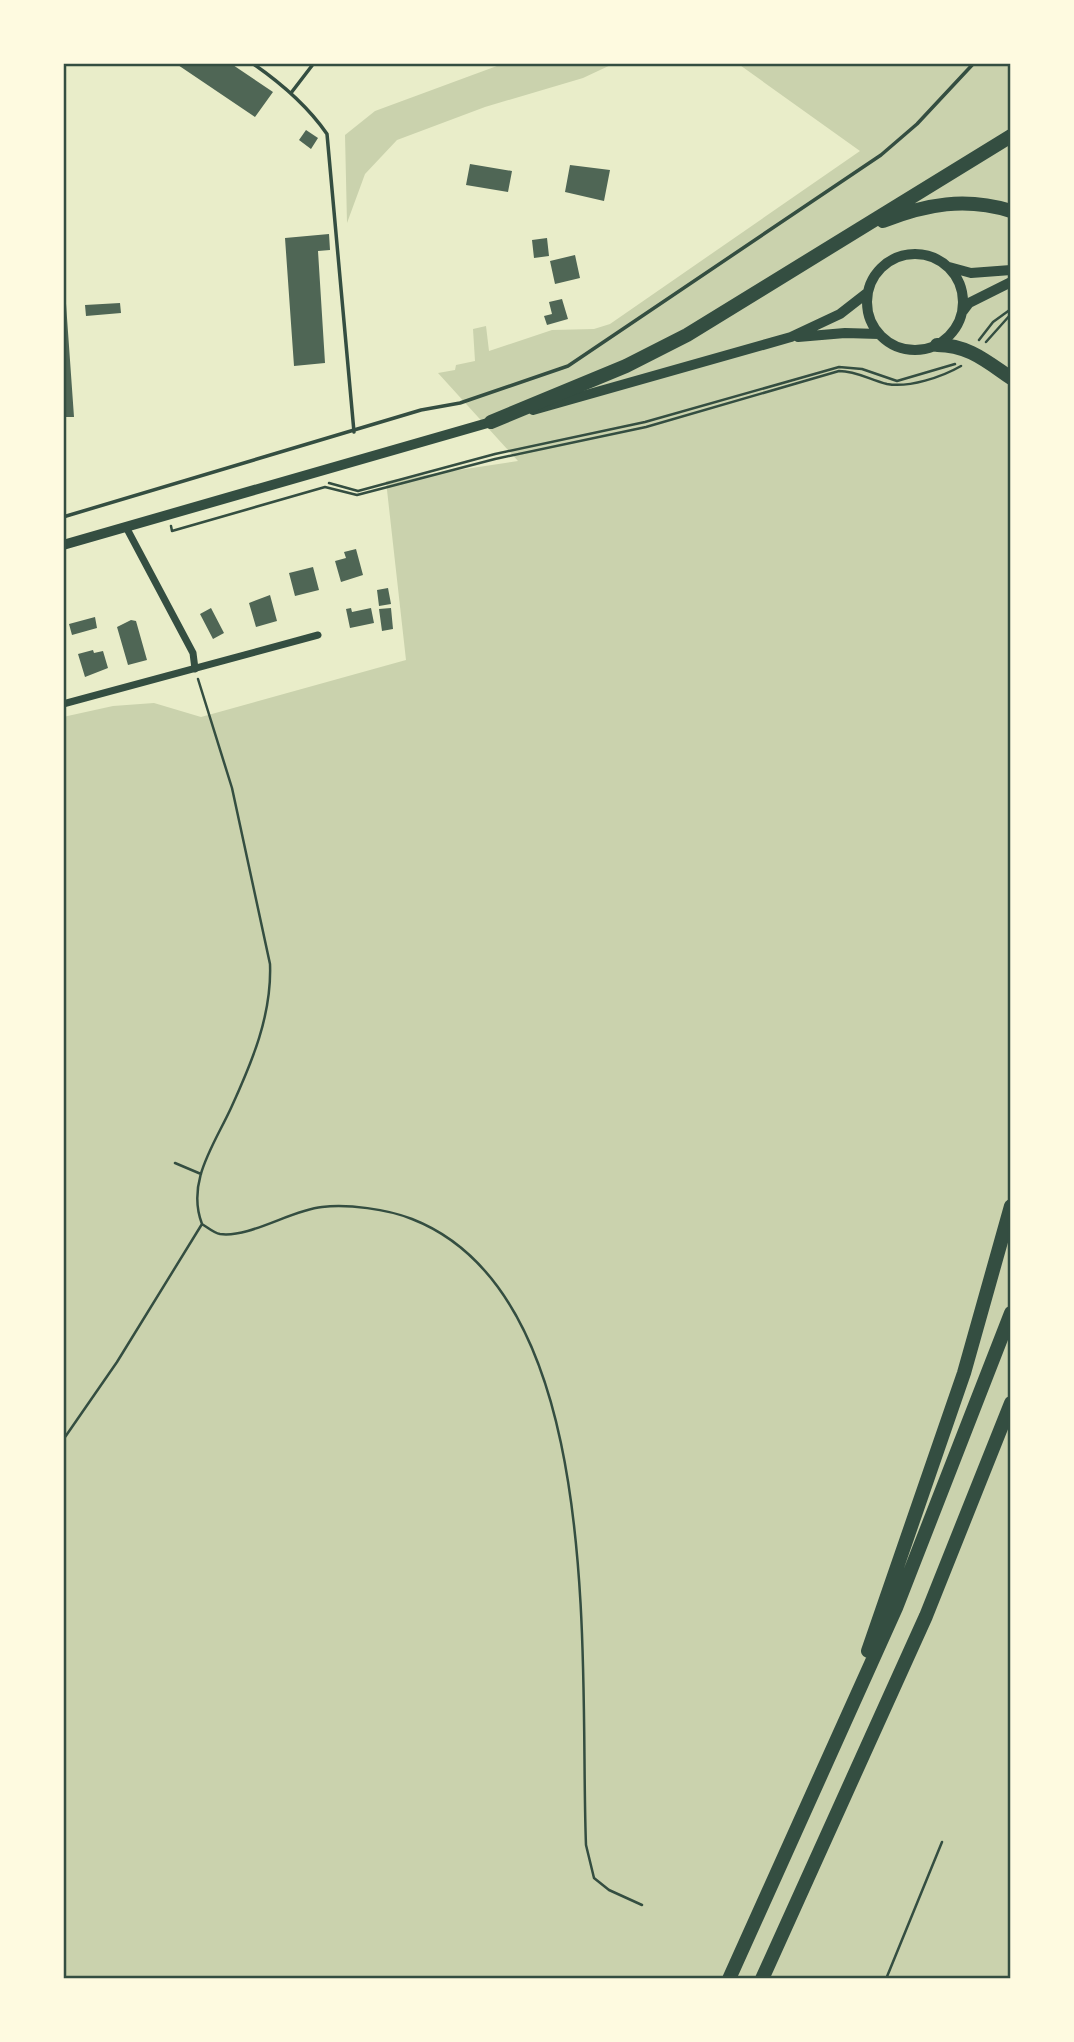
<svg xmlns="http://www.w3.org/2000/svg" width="1074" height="2042" font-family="Rubik,sans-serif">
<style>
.green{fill:#cad2ad}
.building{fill:#4f6655}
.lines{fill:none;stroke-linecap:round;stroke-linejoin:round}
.path{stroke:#344e41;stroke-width:2.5}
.service{stroke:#344e41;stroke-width:3.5}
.minor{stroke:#344e41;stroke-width:7}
.secondary{stroke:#344e41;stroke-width:10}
.motorway{stroke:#344e41;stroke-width:14}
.neatline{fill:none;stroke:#344e41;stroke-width:2.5}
</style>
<rect width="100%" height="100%" fill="#e9edc9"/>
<!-- green -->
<path class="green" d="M 505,63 L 615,63 L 583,78 L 485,107 L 397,140 L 365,174 L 347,223 L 345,135 L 375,111 Z
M 737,63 L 1011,63 L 1011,1979 L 63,1979 L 63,717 L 113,706 L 154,703 L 201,717 L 406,660 L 386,481 L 518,461 L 438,373 L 455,370 L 456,365 L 475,361 L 473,329 L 486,326 L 489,351 L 552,330 L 594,329 L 610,324 L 860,151 Z"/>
<!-- building -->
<path class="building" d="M 175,63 L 230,63 L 273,92 L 255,117 Z
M 306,130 L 318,138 L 311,149 L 299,140 Z
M 470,164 L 512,171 L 508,192 L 466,185 Z
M 570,165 L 610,170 L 604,201 L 565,192 Z
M 329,234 L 330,250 L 318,251 L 325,363 L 294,366 L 285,238 Z
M 547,238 L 549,256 L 534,258 L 532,240 Z
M 575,255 L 580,278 L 555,284 L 550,261 Z
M 63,261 L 74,417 L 63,417 Z
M 562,299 L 568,319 L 547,325 L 544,316 L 552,314 L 549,302 Z
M 120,303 L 121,313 L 86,316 L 85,305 Z
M 356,549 L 363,575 L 341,582 L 335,561 L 346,558 L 344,552 Z
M 313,567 L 319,590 L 295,596 L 289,573 Z
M 388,588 L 391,604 L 379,606 L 377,590 Z
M 270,595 L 277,621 L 256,627 L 249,603 Z
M 211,608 L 224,633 L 213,639 L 200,614 Z
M 351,608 L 352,612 L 371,608 L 374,623 L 350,628 L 346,609 Z
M 391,608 L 393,629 L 382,631 L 379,609 Z
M 95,617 L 97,628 L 72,635 L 69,624 Z
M 131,620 L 136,621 L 147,660 L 128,665 L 117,627 Z
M 93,650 L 94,653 L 103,651 L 108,668 L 85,677 L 78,654 Z"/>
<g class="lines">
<!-- path -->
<path class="path" d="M 979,340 L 993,322 L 1011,309
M 986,342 L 1011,314
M 329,483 L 358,491 L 495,454 L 645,422 L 839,367 L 862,369 L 897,381 L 955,364
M 171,526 L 172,531 L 325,487 L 357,495 L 495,459 L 646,427 L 839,371 C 857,371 870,380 887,384 C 909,388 942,377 961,366
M 198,679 L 232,788 L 270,964 C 272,1015 252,1062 231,1108 C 214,1145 186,1182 202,1224 C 207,1227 214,1233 220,1234 C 250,1238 291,1210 322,1207 C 348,1204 387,1209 412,1219 C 609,1296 579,1672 586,1845 L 594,1878 L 609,1890 L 642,1905
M 175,1163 L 201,1174
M 63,1440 L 117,1362 L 202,1224
M 886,1979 L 942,1842"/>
<!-- service -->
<path class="service" d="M 252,63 C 281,83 307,105 327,134 L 354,432
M 291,93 L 314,63
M 63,517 L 421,410 L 460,403 L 568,366 L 881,155 L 917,124 L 974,63"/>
<!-- minor -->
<path class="minor" d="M 126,527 L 193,653 L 195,669
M 63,704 L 318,635"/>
<!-- secondary -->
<path class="secondary" d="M867 302a48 48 0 1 1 96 0a48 48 0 1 1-96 0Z
M 949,267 L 971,273 L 1011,270
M 963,311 L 969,303 L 1011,282
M 798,337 L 845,333 L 879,334
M 533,410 L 791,337 L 840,314 L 867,293
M 63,545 L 498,420"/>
<!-- motorway -->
<path class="motorway" d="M 883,221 C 927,204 965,197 1011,211
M 937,345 C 968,345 986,361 1011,378
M 491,422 L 626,366 L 687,335 L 1011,136
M 868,1651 L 964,1373 L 1011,1206
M 729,1979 L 896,1608 L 1011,1313
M 762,1979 L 926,1616 L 1011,1403"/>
</g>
<!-- border -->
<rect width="1074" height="2042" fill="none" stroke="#fefae0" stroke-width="130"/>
<rect x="65" y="65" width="944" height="1912" class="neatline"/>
</svg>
